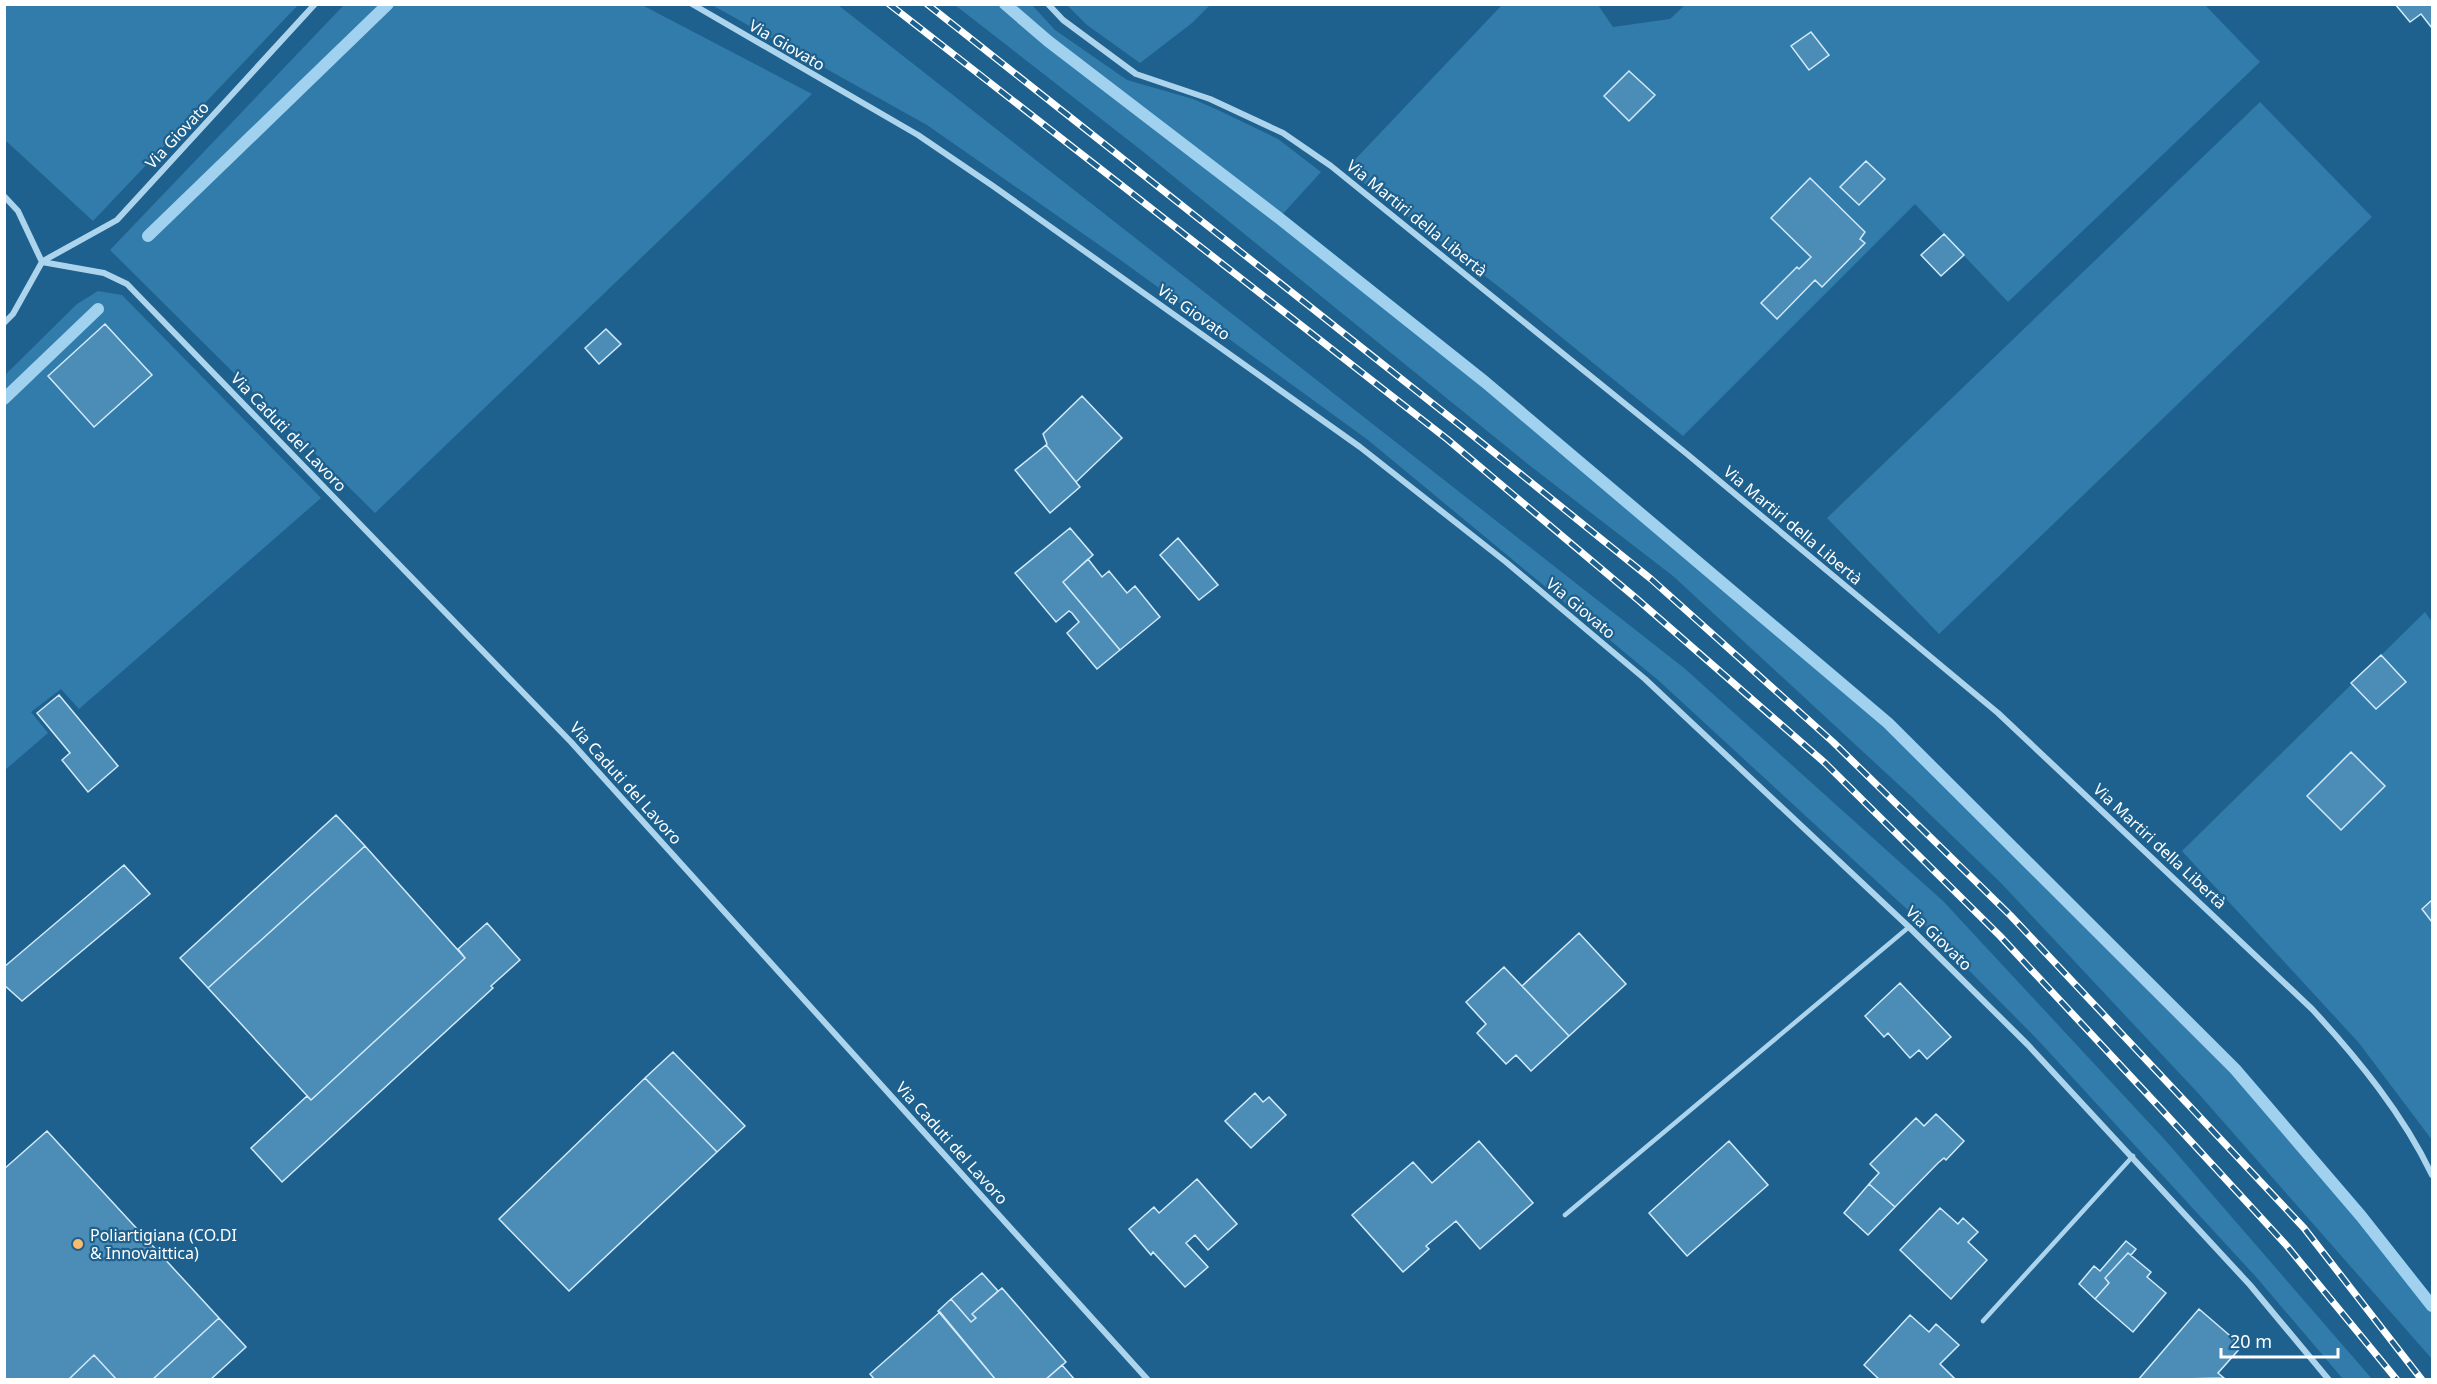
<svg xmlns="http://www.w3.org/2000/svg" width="2437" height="1384" font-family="'Noto Sans',sans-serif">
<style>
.green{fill:#327cab}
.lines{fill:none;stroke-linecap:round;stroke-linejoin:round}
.stream{stroke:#a0d1ee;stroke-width:12}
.building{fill:#4b8db7;stroke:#d2eaf9;stroke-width:1.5}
.service{stroke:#add4ed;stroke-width:4.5}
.minor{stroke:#add4ed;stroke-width:6}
.rail-casing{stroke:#fff;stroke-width:7}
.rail{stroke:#1e618e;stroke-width:4.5;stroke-dasharray:14;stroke-linecap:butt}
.poi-dot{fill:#fbbb6c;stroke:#1e618e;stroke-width:2}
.labels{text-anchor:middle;stroke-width:4.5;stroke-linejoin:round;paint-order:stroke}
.street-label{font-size:16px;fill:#fff;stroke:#1e618e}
.poi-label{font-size:16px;fill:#fff;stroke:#1e618e;text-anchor:start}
</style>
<rect width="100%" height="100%" fill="#1e618e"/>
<!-- green -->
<path class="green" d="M 1686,4 L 2205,5 L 2260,62 L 2008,302 L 1915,204 L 1683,436 L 1512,297 L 1346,169 L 1502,5 L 1598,5 L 1613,27 L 1670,19 Z
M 4,5 L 5,4 L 298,5 L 93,221 L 5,140 Z
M 344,5 L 642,5 L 812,94 L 375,513 L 110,250 Z
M 712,5 L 838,5 L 1684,668 L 1943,901 L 2165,1140 L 2372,1379 L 2343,1379 L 2257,1278 L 2037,1039 L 1922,923 L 1658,680 L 1368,440 L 1115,256 L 927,125 Z
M 955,5 L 1032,5 L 1055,30 L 1127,80 L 1193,99 L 1218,110 L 1278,139 L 1321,172 L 1279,218 L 1485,382 L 1888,723 L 2235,1069 L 2361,1216 L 2365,1213 L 2432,1296 L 2432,1359 L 2198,1093 L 2001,883 L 1912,797 L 1673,576 L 1529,465 L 1141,150 Z
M 1067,5 L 1210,5 L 1192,23 L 1140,63 L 1087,25 Z
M 2260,102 L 2372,217 L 1939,634 L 1827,518 Z
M 98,291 L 122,295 L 321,498 L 79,709 L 61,689 L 31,712 L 48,733 L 5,770 L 5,375 L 77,304 Z
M 2425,612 L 2432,622 L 2432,1140 L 2359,1043 L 2182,851 Z"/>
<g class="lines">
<!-- stream -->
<path class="stream" d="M 1005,4 L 1048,41 L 1279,218 L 1485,382 L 1888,723 L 2235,1069 L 2361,1216 L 2432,1306
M 148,236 L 388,4
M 4,399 L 98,309"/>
</g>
<!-- building -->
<path class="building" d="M 2395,4 L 2432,4 L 2432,28 L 2421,14 L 2410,22 Z
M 1811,32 L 1829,55 L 1809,70 L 1791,46 Z
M 1629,71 L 1655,95 L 1629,121 L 1604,96 Z
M 1866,161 L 1885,179 L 1859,205 L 1840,187 Z
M 1810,178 L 1865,232 L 1860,239 L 1865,243 L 1822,287 L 1815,280 L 1777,319 L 1761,303 L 1797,267 L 1799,269 L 1811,257 L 1771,218 Z
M 1944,234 L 1964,255 L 1941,276 L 1921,255 Z
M 105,324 L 152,375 L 94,427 L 48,376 Z
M 606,329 L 621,344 L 599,364 L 585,348 Z
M 1082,396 L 1122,438 L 1076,482 L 1046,445 L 1047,444 L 1043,434 Z
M 1046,445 L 1080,487 L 1050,513 L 1015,470 Z
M 1070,528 L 1093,555 L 1063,582 L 1120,650 L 1097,669 L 1067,633 L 1079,622 L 1072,613 L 1069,611 L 1056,622 L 1015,573 Z
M 1178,538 L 1218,585 L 1199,600 L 1160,555 Z
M 1088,559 L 1102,577 L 1109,571 L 1127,593 L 1135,586 L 1160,617 L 1120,650 L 1063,582 Z
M 2381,655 L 2406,682 L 2376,709 L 2351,683 Z
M 59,695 L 118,766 L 88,792 L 62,760 L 70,753 L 37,713 Z
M 2351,752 L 2385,786 L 2341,830 L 2307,796 Z
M 336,815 L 365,846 L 208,988 L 180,958 Z
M 365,846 L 465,958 L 311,1100 L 208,988 Z
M 124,865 L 150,894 L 22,1001 L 4,985 L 4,967 Z
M 2432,900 L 2432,922 L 2422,909 Z
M 487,923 L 520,960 L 491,986 L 493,988 L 282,1182 L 251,1148 L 307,1096 L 311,1100 L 465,958 L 458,949 Z
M 1579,933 L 1626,984 L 1569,1036 L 1522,986 Z
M 1504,967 L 1569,1036 L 1531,1071 L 1516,1055 L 1506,1064 L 1477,1033 L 1486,1024 L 1466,1002 Z
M 1900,983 L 1951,1037 L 1927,1059 L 1919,1050 L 1910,1058 L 1888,1033 L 1884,1037 L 1865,1016 Z
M 673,1052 L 745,1126 L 717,1152 L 645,1078 Z
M 645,1078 L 717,1152 L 569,1291 L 499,1219 Z
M 1255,1093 L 1263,1102 L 1269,1097 L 1286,1115 L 1251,1148 L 1225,1121 Z
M 1936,1114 L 1964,1141 L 1946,1160 L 1944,1158 L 1938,1163 L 1895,1207 L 1869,1184 L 1879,1173 L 1870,1164 L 1916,1118 L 1924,1126 Z
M 47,1131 L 219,1318 L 152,1380 L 117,1380 L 94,1355 L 68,1380 L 4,1380 L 4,1169 Z
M 1479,1141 L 1533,1203 L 1480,1249 L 1456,1221 L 1426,1246 L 1429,1249 L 1403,1272 L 1352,1215 L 1413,1162 L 1432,1183 Z
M 1729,1141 L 1768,1185 L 1687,1256 L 1649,1213 Z
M 1197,1179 L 1237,1224 L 1208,1250 L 1195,1235 L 1186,1243 L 1208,1267 L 1185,1287 L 1153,1252 L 1151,1255 L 1129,1229 L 1154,1207 L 1159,1213 Z
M 1869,1184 L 1895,1207 L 1868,1235 L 1844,1213 Z
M 1940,1208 L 1958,1224 L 1963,1218 L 1978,1232 L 1968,1242 L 1987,1260 L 1951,1299 L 1900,1250 Z
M 2126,1241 L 2136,1249 L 2131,1255 L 2128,1253 L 2105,1278 L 2109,1283 L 2095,1299 L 2079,1284 L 2094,1266 L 2100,1271 Z
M 2128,1253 L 2151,1272 L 2147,1277 L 2166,1293 L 2133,1332 L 2095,1299 L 2109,1283 L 2105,1278 Z
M 982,1273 L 998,1291 L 972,1314 L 976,1318 L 971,1322 L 951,1299 Z
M 1002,1288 L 1066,1362 L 1045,1380 L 996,1380 L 938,1311 L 951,1299 L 971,1322 L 976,1318 L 972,1314 Z
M 2199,1309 L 2242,1346 L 2218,1373 L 2224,1378 L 2138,1380 Z
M 940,1312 L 996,1380 L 875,1380 L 870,1374 Z
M 1910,1315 L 1929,1332 L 1936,1324 L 1959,1345 L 1940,1364 L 1954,1378 L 1953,1380 L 1880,1380 L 1864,1365 Z
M 219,1318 L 246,1347 L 210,1380 L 152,1380 Z
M 94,1355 L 117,1380 L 68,1380 Z
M 1062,1365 L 1075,1380 L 1045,1380 Z"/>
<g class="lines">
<!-- service -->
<path class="service" d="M 1565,1215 L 1909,927
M 1983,1321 L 2133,1156"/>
<!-- minor -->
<path class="minor" d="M 692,4 L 918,135 L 993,186 L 1360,447 L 1506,562 L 1645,679 L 1909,927 L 2028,1045 L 2250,1285 L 2329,1380
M 1048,4 L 1063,20 L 1136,74 L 1210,99 L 1283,133 L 1331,166 L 1687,454 L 1998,713 L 2312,1009 C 2358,1059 2403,1114 2432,1175
M 4,196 L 18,211 L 42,262
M 43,261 L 117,220 L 315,4
M 42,262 L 104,273 L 127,284 L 571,742 L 1148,1380
M 4,323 L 13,314 L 42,262"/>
<defs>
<path id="rail" d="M 889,4 L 1447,439 L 1637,599 L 1825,763 L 2000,936 L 2162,1110 L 2287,1246 L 2397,1380
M 927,4 L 1461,426 L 1651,579 L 1833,742 L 2011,916 L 2304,1228 L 2422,1380"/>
</defs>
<!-- rail casing -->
<use href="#rail" class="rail-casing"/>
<!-- rail -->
<use href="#rail" class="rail"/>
</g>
<!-- markers -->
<circle class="poi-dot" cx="78" cy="1244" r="6"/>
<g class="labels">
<!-- street labels -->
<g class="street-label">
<text transform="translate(787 45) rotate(30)" y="6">Via Giovato</text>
<text transform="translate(177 135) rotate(-47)" y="6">Via Giovato</text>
<text transform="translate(1417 218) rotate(39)" y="6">Via Martiri della Libertà</text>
<text transform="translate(1194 312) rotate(35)" y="6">Via Giovato</text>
<text transform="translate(289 432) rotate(46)" y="6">Via Caduti del Lavoro</text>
<text transform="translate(1793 525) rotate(40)" y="6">Via Martiri della Libertà</text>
<text transform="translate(1581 608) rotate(40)" y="6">Via Giovato</text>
<text transform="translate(626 783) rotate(48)" y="6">Via Caduti del Lavoro</text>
<text transform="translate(2160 846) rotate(43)" y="6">Via Martiri della Libertà</text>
<text transform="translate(1939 938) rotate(44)" y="6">Via Giovato</text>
<text transform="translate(952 1143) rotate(48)" y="6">Via Caduti del Lavoro</text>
</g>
<!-- poi labels -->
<g class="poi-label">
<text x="90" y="1241">Poliartigiana (CO.DI<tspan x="90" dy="18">&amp; Innovaittica)</tspan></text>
</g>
</g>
<!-- border -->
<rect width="2437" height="1384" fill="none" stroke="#ffffff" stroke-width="12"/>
<!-- scale -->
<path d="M2221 1348v9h117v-9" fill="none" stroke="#ffffff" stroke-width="3"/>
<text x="2230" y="1348" font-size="18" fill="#ffffff" stroke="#1e618e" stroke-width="4.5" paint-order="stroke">20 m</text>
</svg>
